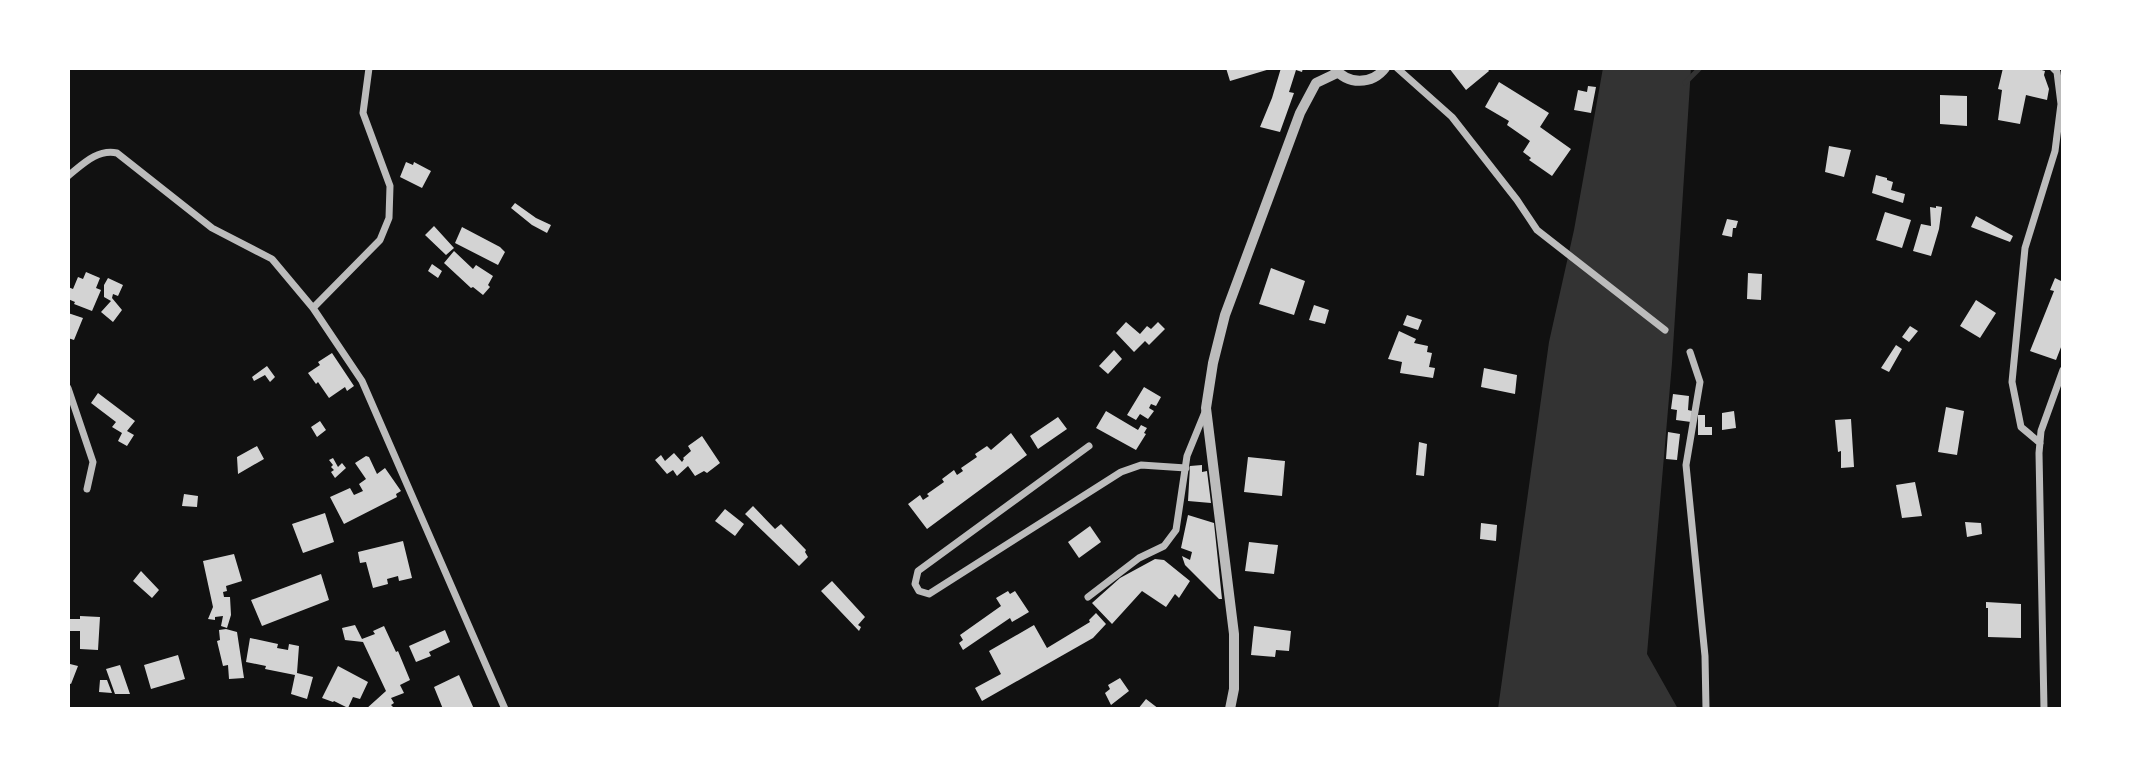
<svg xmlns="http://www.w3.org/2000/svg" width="2131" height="777" font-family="Signika,sans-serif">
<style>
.water{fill:#333}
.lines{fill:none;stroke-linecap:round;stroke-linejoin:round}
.stream{stroke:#333;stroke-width:5}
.building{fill:#d3d3d3}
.minor{stroke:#bcbcbc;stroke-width:7}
.tertiary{stroke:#bcbcbc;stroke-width:10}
</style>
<rect width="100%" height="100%" fill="#111"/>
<!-- water -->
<path class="water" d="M 1603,68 L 1691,68 L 1672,363 L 1647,654 L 1678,709 L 1498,709 L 1549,342 L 1574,230 Z"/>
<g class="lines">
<!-- stream -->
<path class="stream" d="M 1685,83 L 1700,68"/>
</g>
<!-- building -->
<path class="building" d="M 1226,68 L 1270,68 L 1270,69 L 1230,81 Z
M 1281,68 L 1303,68 L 1302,72 L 1296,70 L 1289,92 L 1294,93 L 1280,132 L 1260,127 L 1272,98 Z
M 1449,68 L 1487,68 L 1489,71 L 1466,90 Z
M 2003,68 L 2035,68 L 2045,71 L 2044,75 L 2049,89 L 2047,100 L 2026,95 L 2020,124 L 1998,120 L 2002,90 L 1998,89 Z
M 1499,82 L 1549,113 L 1540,127 L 1571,149 L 1552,176 L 1529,160 L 1531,158 L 1523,152 L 1530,141 L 1507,125 L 1509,121 L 1485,107 Z
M 1588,86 L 1596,87 L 1591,113 L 1574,110 L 1578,90 L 1587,92 Z
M 1940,95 L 1967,96 L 1967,126 L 1940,124 Z
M 1829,146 L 1851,150 L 1844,177 L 1825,172 Z
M 406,162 L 413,165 L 414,162 L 431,171 L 422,188 L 400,177 Z
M 1876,175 L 1887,178 L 1887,180 L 1893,182 L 1891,190 L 1905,194 L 1903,203 L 1872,193 Z
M 515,203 L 536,218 L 551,225 L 547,233 L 532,225 L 511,208 Z
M 1936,206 L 1942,207 L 1939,229 L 1931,256 L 1913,251 L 1921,224 L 1931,226 L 1930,207 L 1936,208 Z
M 1885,212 L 1911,220 L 1902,248 L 1876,240 Z
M 1976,216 L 2013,236 L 2010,242 L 1971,227 Z
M 1727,219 L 1738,221 L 1736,228 L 1733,228 L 1732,237 L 1722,235 Z
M 434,226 L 454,248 L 446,255 L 425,235 Z
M 462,227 L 500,247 L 505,252 L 498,265 L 455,243 Z
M 454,251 L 473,269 L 476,265 L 493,276 L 488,285 L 490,287 L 483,295 L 473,287 L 471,288 L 444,263 Z
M 432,264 L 442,271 L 438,278 L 428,271 Z
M 1271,268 L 1305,281 L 1294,315 L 1259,304 Z
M 86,272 L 100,278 L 96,288 L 101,290 L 92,311 L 74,304 L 75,302 L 68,299 L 68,287 L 73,289 L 78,277 L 83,279 Z
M 1748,273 L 1762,274 L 1761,300 L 1747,299 Z
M 108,278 L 123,285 L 118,296 L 113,294 L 112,298 L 122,310 L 113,322 L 101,312 L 111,301 L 104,297 L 104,285 Z
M 2055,278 L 2063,282 L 2063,342 L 2056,360 L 2030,351 L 2054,291 L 2050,290 Z
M 1976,300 L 1996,313 L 1980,338 L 1960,326 Z
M 1314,305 L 1329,310 L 1325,324 L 1309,320 Z
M 68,313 L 83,318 L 74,340 L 68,338 Z
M 1407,315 L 1422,320 L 1418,330 L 1403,325 Z
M 1126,322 L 1140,334 L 1147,326 L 1151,329 L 1158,322 L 1165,329 L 1149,345 L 1145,341 L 1134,352 L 1116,333 Z
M 1910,326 L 1918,331 L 1909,342 L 1902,337 Z
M 1399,331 L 1416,339 L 1414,343 L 1428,346 L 1427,352 L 1432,353 L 1429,367 L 1435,368 L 1433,378 L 1400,373 L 1402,362 L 1388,359 Z
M 1896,345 L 1902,349 L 1889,372 L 1881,368 Z
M 1114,350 L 1122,359 L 1108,374 L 1099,366 Z
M 332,353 L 354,386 L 347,391 L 345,387 L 329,398 L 318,382 L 316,384 L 308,373 L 320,365 L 318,362 Z
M 267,366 L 275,377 L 270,382 L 265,375 L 254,381 L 252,377 Z
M 1484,368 L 1517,375 L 1515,394 L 1481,387 Z
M 1144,387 L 1161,397 L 1156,406 L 1151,404 L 1149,408 L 1154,411 L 1148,419 L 1140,414 L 1136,420 L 1127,415 Z
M 98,393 L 135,421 L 127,431 L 134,435 L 127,446 L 118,441 L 122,433 L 112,427 L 116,422 L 91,403 Z
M 1673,394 L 1689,396 L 1688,410 L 1692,411 L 1691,422 L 1676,420 L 1677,410 L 1671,409 Z
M 1946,407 L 1964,411 L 1957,455 L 1938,452 Z
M 1106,411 L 1138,430 L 1141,425 L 1147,428 L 1144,433 L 1146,434 L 1136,450 L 1096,428 Z
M 1734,411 L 1736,428 L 1722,430 L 1722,413 Z
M 1698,415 L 1705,415 L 1705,427 L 1712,427 L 1712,435 L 1698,435 Z
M 1058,417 L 1067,429 L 1038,449 L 1030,436 Z
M 1851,419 L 1854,467 L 1841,468 L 1841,451 L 1838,452 L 1835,420 Z
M 320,421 L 326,430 L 317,437 L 311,427 Z
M 1668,432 L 1680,434 L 1677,460 L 1666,459 Z
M 1011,433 L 1027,455 L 927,529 L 908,504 L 920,495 L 923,500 L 929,496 L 927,494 L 944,482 L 942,479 L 954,470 L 957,475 L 963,471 L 961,468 L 977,457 L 975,454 L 987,446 L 991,450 Z
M 702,436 L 720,463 L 707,473 L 704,471 L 695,476 L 688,466 L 677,476 L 673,470 L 667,474 L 655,460 L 661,455 L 665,461 L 674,453 L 682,462 L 684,459 L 683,458 L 691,451 L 688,446 Z
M 1419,442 L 1427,444 L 1424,476 L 1416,475 Z
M 257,446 L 264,459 L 238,474 L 237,457 Z
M 366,456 L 369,457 L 377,474 L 385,468 L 401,491 L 396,494 L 397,497 L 344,524 L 330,497 L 350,488 L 354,495 L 363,491 L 359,484 L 366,479 L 355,463 Z
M 1248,457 L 1285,461 L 1282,496 L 1244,492 Z
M 333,458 L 338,467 L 342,463 L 346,468 L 335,478 L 331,472 L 334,470 L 331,467 L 333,465 L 329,460 Z
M 1202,465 L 1202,472 L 1207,471 L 1211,503 L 1188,501 L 1190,466 Z
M 1915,482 L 1922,516 L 1902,518 L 1896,485 Z
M 184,494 L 198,496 L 197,507 L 182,506 Z
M 753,506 L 775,529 L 781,524 L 806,550 L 805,552 L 808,557 L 799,566 L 745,514 Z
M 725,509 L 744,524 L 735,536 L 715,521 Z
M 325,513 L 334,542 L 303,553 L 292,524 Z
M 1188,515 L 1214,523 L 1222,599 L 1219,599 L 1185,565 L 1182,556 L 1190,560 L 1192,552 L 1181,548 Z
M 1965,522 L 1981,523 L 1982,534 L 1967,537 Z
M 1481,523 L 1497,525 L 1496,541 L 1480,539 Z
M 1090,526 L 1101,542 L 1079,558 L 1068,542 Z
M 403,541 L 412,578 L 399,581 L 398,576 L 387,579 L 388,584 L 373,588 L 366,562 L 360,563 L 358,552 Z
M 1249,542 L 1278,545 L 1274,574 L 1245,571 Z
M 234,554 L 242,581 L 226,586 L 227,591 L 223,592 L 224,597 L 230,597 L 231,615 L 227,628 L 221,626 L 223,616 L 215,617 L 215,620 L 208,619 L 213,607 L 203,561 Z
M 1155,559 L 1164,560 L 1190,581 L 1179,598 L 1175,594 L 1166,607 L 1142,591 L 1112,624 L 1092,603 L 1120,578 Z
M 141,571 L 159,590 L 152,598 L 133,581 Z
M 321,574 L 329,600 L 262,626 L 251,600 Z
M 832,581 L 865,617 L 858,625 L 861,627 L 859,631 L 821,591 Z
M 1008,591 L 1010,594 L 1015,591 L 1029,612 L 1012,622 L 1010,618 L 963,650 L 959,643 L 963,640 L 960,635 L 1001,606 L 996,598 Z
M 1986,602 L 2021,604 L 2021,638 L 1988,637 L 1988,608 L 1986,608 Z
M 1096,613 L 1106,624 L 1093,638 L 982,701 L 975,688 L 1001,674 L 989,651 L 1034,625 L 1047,648 L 1090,622 L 1089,620 Z
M 80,616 L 100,617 L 98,650 L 80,649 L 80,631 L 68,631 L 69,619 L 80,619 Z
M 355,625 L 362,639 L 375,634 L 373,631 L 384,626 L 396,652 L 398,651 L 410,680 L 400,685 L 404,693 L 391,698 L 394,703 L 391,705 L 395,709 L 366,709 L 386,691 L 363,642 L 345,640 L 342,628 Z
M 1254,626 L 1291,631 L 1289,651 L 1276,650 L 1275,657 L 1251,655 Z
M 226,629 L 237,632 L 244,678 L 229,679 L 228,665 L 223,666 L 217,641 L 220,640 L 219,630 Z
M 445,630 L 450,642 L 429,652 L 431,656 L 416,662 L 409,646 Z
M 250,638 L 278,644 L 277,648 L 288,650 L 289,644 L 299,646 L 297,673 L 313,677 L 307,699 L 291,694 L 295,675 L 265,669 L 266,666 L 246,662 Z
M 178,655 L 185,679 L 151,689 L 144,665 Z
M 70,664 L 78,666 L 71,684 L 68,683 Z
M 120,665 L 130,694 L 115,694 L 106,669 Z
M 338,666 L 368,682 L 360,699 L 353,697 L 348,708 L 334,701 L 333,702 L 322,698 Z
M 459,675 L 474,709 L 443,709 L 434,687 Z
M 1120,678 L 1129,691 L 1111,705 L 1105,693 L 1110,689 L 1108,685 Z
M 100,680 L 107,680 L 112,693 L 99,692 Z
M 1146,699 L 1159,709 L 1138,709 Z"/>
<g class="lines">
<!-- minor -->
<path class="minor" d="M 1397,68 L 1452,117 L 1517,200 L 1537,230 L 1665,330
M 68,176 C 83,164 97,149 117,153 L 212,228 L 272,259 L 313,308 L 362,381 L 505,709
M 313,308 L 380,240 L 389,218 L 390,186 L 363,113 L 369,68
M 1690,352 L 1700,382 L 1686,465 L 1705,656 L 1706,709
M 68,388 L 93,462 L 87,489
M 2040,443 L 2021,427 L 2012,382 L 2025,248 L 2055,151 L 2061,104 L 2057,72 L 2053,68
M 1089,446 L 918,571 L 915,584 L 919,591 L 929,594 L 1121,472 L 1141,465 L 1186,468
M 1088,597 L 1139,558 L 1164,546 L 1176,530 L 1187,456 L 1205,412
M 2044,709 L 2039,453 L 2041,431 L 2063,370"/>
<!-- tertiary -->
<path class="tertiary" d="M 1335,68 C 1347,85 1372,85 1385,68
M 1230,709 L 1234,689 L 1234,634 L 1206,408 L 1213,363 L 1225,315 L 1300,113 L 1316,83 L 1337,73"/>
</g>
<!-- border -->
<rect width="2131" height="777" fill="none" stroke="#ffffff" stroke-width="140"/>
</svg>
